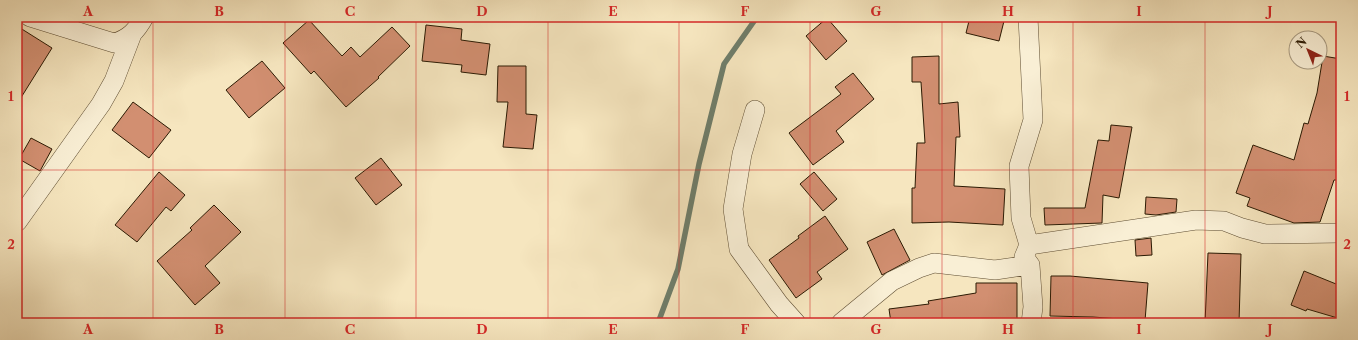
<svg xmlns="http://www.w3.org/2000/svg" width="1358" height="340" font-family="'Libre Caslon Text',serif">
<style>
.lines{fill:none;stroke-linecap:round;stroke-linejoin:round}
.stream{stroke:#6f7e6b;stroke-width:5.5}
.building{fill:#d28f71;stroke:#2b1a03}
.minor-casing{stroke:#5e4d32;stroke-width:20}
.minor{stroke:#f9efd5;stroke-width:19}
.grid{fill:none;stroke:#d62828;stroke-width:1;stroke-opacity:0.55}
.neatline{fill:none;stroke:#d62828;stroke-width:1.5}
.grid-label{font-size:13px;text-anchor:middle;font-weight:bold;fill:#d62828}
</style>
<rect width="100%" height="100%" fill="#f6e6bf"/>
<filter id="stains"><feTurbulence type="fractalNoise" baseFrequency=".005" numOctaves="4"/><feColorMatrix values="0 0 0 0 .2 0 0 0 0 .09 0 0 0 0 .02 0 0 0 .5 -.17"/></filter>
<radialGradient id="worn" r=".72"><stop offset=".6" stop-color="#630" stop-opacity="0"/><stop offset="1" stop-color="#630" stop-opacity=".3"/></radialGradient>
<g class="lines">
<!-- stream -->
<path class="stream" d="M 658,323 L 678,269 L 699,164 L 724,64 L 757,17"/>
</g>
<!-- building -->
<path class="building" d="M 970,17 L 1005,17 L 999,41 L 966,33 Z
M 827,18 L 847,41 L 826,60 L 806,36 Z
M 309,20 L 342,56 L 351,47 L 360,57 L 392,27 L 410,46 L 378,77 L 379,78 L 346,107 L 314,71 L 311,74 L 283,43 Z
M 426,25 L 462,29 L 461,40 L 490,44 L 486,75 L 461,72 L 462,65 L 422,61 Z
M 17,26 L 52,48 L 17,104 Z
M 939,56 L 939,104 L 958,102 L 960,137 L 956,137 L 954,186 L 1005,189 L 1003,225 L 949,222 L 912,223 L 912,188 L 915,188 L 917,143 L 925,143 L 921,82 L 912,82 L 912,57 Z
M 1323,56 L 1341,59 L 1341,163 L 1337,180 L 1334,180 L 1320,222 L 1294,223 L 1247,206 L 1250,198 L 1236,193 L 1253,145 L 1294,160 L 1304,123 L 1308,124 L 1317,93 Z
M 262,61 L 285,88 L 249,118 L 226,90 Z
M 498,66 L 526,66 L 526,114 L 537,115 L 533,149 L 503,147 L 508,102 L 497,102 Z
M 853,73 L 874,99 L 836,131 L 844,142 L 813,165 L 789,133 L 841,94 L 835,87 Z
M 133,102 L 171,130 L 149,158 L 112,130 Z
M 1111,125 L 1132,127 L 1119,198 L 1103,195 L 1102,223 L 1045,225 L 1044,208 L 1085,208 L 1098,140 L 1109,141 Z
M 31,138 L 52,149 L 40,171 L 19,159 Z
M 381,158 L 402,185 L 376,205 L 355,178 Z
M 159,172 L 185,195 L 171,211 L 166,207 L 137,242 L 115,225 Z
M 814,172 L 837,199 L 823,211 L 800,184 Z
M 1146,197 L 1177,199 L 1176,212 L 1156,215 L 1145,214 Z
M 214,205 L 241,232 L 205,266 L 220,283 L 195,305 L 157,261 L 192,230 L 190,228 Z
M 825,216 L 848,249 L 817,272 L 822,279 L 796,298 L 769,260 L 799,238 L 798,236 Z
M 894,229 L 910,260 L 882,275 L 867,242 Z
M 1151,238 L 1152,255 L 1136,256 L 1135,240 Z
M 1208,253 L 1241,254 L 1239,323 L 1205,323 Z
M 1304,271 L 1341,286 L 1341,319 L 1307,309 L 1306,311 L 1291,305 Z
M 1051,276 L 1070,276 L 1148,283 L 1145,321 L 1093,317 L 1050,316 Z
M 976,283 L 1017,283 L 1017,323 L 891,323 L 889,309 L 929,304 L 928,301 L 976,293 Z"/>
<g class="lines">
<defs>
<path id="minor" d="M 30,17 L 114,43 C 129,39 137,30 144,17
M 1028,17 L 1033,120 L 1019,166 L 1021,218 L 1029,245
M 755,110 L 742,154 L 733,209 L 739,249 L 779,304 L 796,323
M 17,222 L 101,104 L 114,81 L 132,34
M 1030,265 L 1033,307 L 1031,323
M 841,323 L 892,281 L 919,268 L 934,263 L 995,270 L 1030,265 L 1024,257 L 1029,245 L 1196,220 L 1224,221 L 1242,228 L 1265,234 L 1341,233"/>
</defs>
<!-- minor casing -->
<use href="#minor" class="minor-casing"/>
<!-- minor -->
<use href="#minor" class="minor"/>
</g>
<!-- grid -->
<path class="grid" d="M 153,17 L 153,323M 285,17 L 285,323M 416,17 L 416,323M 548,17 L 548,323M 679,17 L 679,323M 810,17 L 810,323M 942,17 L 942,323M 1073,17 L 1073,323M 1205,17 L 1205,323M 17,170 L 1341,170"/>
<!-- margin -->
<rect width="1358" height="340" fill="none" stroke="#f6e6bf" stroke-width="44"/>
<!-- north arrow -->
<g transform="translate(1308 50) rotate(317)"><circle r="19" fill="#f9efd5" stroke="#a79a81"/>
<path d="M0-3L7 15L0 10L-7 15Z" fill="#8f2418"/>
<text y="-6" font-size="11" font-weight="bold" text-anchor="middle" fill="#2b1a03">N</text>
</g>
<rect x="22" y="22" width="1314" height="296" class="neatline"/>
<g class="grid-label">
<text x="88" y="16">A</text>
<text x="219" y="16">B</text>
<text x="350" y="16">C</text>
<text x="482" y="16">D</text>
<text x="613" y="16">E</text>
<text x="745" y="16">F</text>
<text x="876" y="16">G</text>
<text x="1008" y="16">H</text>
<text x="1139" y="16">I</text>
<text x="1270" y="16">J</text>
<text x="11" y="101">1</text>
<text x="1347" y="101">1</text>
<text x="11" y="249">2</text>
<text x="1347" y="249">2</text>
<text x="88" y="334">A</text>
<text x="219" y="334">B</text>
<text x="350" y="334">C</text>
<text x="482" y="334">D</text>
<text x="613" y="334">E</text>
<text x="745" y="334">F</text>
<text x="876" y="334">G</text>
<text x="1008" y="334">H</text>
<text x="1139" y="334">I</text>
<text x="1270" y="334">J</text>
</g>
<rect width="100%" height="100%" filter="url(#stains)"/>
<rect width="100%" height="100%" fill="url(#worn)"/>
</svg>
